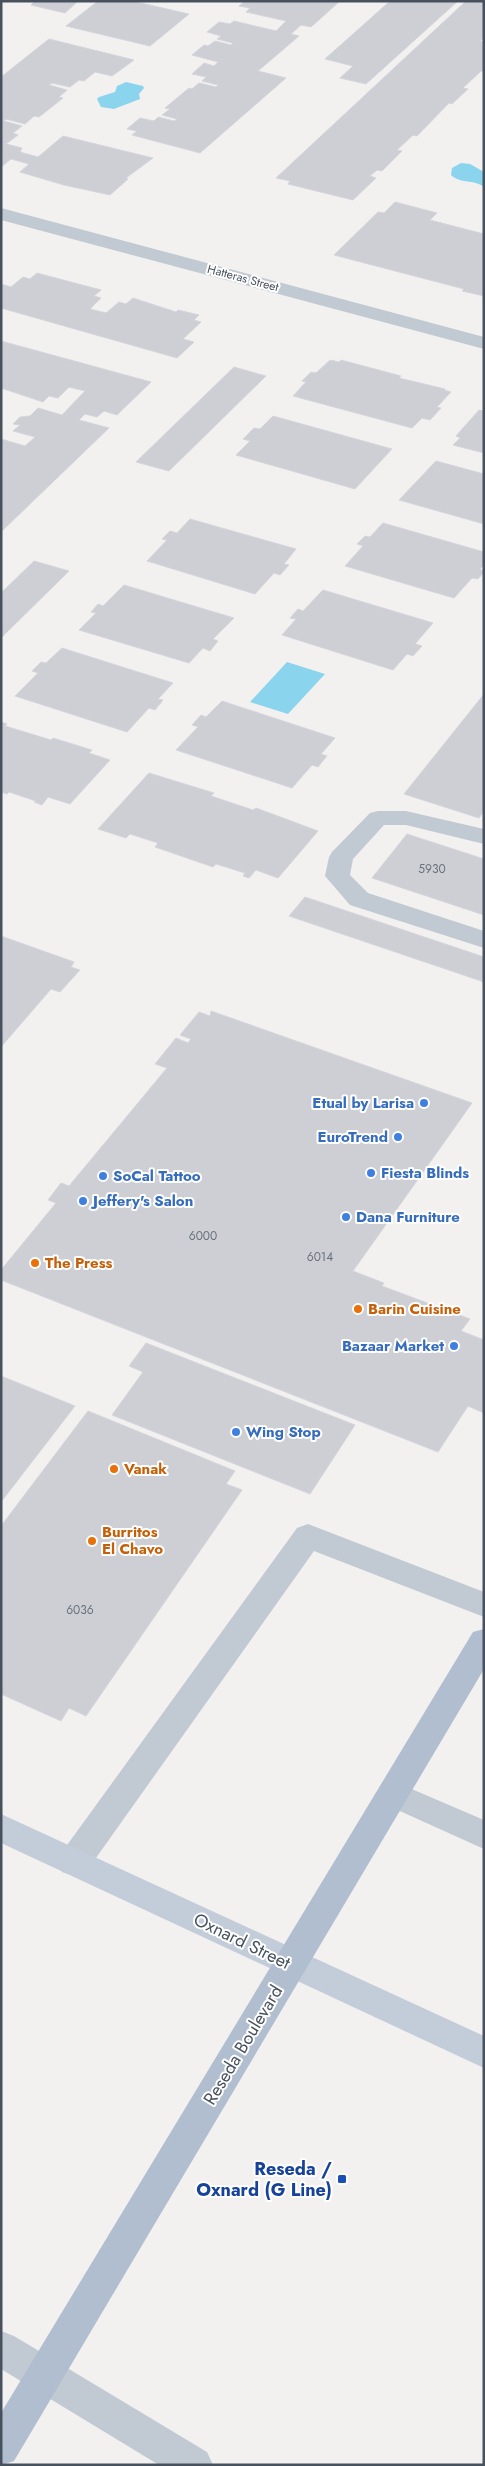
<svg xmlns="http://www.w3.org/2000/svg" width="485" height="2466" font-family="Jost,sans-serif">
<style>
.water{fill:#8bd4ee}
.building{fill:#cdcfd5;stroke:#d4d6dc}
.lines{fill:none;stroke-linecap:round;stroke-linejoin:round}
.service{fill:#c1cad2;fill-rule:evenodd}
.tertiary{fill:#c1cad2;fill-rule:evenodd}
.secondary{fill:#c3ccd9;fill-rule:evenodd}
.primary{fill:#b0becf;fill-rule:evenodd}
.shop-dot{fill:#3f7fe0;stroke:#fff;stroke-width:2}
.food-dot{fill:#e8710a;stroke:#fff;stroke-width:2}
.transit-dot{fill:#1a4fb4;stroke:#fff;stroke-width:2}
.labels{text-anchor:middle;stroke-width:4;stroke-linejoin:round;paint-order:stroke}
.far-street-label{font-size:12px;fill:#48525e;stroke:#fff}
.number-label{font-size:12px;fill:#69717c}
.shop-label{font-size:15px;font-weight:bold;fill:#366cbe;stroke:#fff;text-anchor:start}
.food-label{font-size:15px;font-weight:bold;fill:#c56008;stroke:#fff;text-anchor:start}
.near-street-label{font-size:18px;fill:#48525e;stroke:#fff}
.near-transit-label{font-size:18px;font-weight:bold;fill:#164399;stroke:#fff;text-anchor:end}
</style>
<rect width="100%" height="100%" fill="#f3f0f0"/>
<!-- water -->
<path class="water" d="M 126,82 L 143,86 L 144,88 L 139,94 L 140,99 L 114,109 L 101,107 L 97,99 L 99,97 L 115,92 L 117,86 Z
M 461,163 L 470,164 L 484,172 L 484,187 C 474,179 460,184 451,175 L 452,168 Z
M 287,662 L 325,674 L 288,714 L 250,702 Z"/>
<!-- building -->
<path class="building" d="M 35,1 L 78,1 L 65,13 L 31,5 Z
M 98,1 L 132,1 L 189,14 L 150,46 L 66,26 Z
M 245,1 L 340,1 L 311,27 L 301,25 L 291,34 L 299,36 L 258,71 L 286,78 L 200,153 L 132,135 L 137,131 L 127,129 L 140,118 L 154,121 L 158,117 L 174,121 L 177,119 L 162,115 L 170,109 L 165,108 L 189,88 L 192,89 L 199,83 L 216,87 L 218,85 L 202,81 L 206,77 L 192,74 L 204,63 L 214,66 L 218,62 L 192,55 L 204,45 L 208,46 L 215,41 L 231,45 L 233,43 L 217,39 L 221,36 L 207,32 L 219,22 L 230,24 L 234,21 L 276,31 L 286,21 L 246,12 L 250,8 L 239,6 Z
M 390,1 L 458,1 L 366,84 L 340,78 L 353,66 L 325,59 Z
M 466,1 L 484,1 L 484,38 L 480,41 L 484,42 L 484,71 L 481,71 L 463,88 L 468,89 L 452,104 L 449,103 L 417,136 L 413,135 L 397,150 L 402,151 L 382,171 L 377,170 L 370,176 L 376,178 L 353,200 L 288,184 L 290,181 L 276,178 Z
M 49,39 L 134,60 L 112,76 L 95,72 L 84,81 L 79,80 L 70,87 L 52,83 L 49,85 L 67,90 L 59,97 L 63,98 L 39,117 L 34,116 L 25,124 L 6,119 L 4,121 L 22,126 L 13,133 L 18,135 L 6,144 L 22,148 L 20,152 L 38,157 L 63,136 L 153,158 L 126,178 L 128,179 L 110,195 L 64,185 L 20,172 L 29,164 L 11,159 L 1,167 L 1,77 Z
M 395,202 L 437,213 L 430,220 L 484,234 L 484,296 L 462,291 L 464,289 L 334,255 L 378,212 L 384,213 Z
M 37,273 L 101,290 L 94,296 L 101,298 L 90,309 L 106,313 L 119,302 L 126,304 L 133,298 L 176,312 L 178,310 L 199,315 L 194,320 L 201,322 L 183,339 L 194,342 L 177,358 L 1,308 L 1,284 L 11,287 L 23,277 L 30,279 Z
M 1,341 L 151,382 L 117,415 L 104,411 L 97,417 L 85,414 L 79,420 L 109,428 L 1,532 L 1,439 L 25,446 L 35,437 L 13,431 L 20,425 L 13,424 L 20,417 L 30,416 L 38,408 L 62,415 L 85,391 L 69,387 L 58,398 L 49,396 L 43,402 L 1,388 Z
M 330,360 L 339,362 L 341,360 L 401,376 L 399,378 L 445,389 L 444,390 L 451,392 L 437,407 L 441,408 L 430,420 L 422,418 L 412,428 L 293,396 L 306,382 L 302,381 L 311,372 L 316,373 Z
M 234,367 L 266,376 L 169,471 L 136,462 Z
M 479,410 L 484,411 L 484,453 L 453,445 L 460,438 L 456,436 Z
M 273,416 L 392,449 L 355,489 L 236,455 L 250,441 L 243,439 L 254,428 L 260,429 Z
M 436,461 L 484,474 L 484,524 L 399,500 Z
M 190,519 L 296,549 L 284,564 L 289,565 L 280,575 L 274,573 L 255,594 L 147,561 L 167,540 L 162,539 L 170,531 L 177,533 Z
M 383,523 L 484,552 L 484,565 L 480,569 L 484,572 L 478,579 L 472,578 L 454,598 L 345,566 L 363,546 L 357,544 L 365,536 L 370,537 Z
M 34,561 L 69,571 L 1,638 L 1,593 Z
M 124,585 L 234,618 L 213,639 L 218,641 L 210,651 L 203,648 L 189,663 L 79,630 L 96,613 L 91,612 L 98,604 L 103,606 Z
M 323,590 L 433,623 L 415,644 L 422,646 L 413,656 L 407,654 L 393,670 L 282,635 L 296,619 L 290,618 L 298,609 L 303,611 Z
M 62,648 L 173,683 L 158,699 L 163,700 L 155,710 L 149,708 L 127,732 L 15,696 L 38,673 L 32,671 L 41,662 L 46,663 Z
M 484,694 L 484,811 L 479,818 L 404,794 Z
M 222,701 L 335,738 L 321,754 L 327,756 L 318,767 L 312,765 L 292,788 L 176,750 L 198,727 L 192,725 L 201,715 L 206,717 Z
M 1,722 L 7,724 L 5,726 L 51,740 L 53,738 L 92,750 L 89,753 L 110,760 L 70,804 L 48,797 L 42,805 L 34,802 L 36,801 L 9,792 L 7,794 L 1,792 Z
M 149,773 L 214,793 L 211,796 L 253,810 L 256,808 L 318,831 L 278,878 L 256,870 L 249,878 L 243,876 L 245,873 L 216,864 L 213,867 L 155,847 L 158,843 L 130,834 L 126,838 L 98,829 Z
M 407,834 L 484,859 L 484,915 L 372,878 Z
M 305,897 L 484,957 L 484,982 L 289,916 Z
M 1,936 L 74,962 L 71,967 L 80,970 L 60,992 L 51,989 L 1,1047 Z
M 211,1011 L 472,1103 L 353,1271 L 384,1283 L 382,1286 L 470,1319 L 461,1331 L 484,1340 L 484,1413 L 468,1406 L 438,1452 L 1,1280 L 1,1270 L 56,1203 L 48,1200 L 61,1183 L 69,1186 L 167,1068 L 155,1064 L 176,1038 L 188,1043 L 191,1039 L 180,1035 L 199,1012 L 210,1016 Z
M 146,1343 L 355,1425 L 310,1494 L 112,1415 L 143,1372 L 129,1366 Z
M 1,1376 L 75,1406 L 1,1502 Z
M 88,1411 L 235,1471 L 226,1484 L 242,1490 L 86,1716 L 69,1708 L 61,1721 L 1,1694 L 1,1526 Z"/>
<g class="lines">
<!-- service -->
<path class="service" d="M 378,811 L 406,811 L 484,829 L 484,844 L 406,825 L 384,825 L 353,859 L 350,875 L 368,893 L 484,931 L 484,948 L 350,905 L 325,876 L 329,857 L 332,852 L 370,813 Z
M 308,1524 L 484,1592 L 484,1617 L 314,1551 L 86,1872 L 74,1876 L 62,1872 L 58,1862 L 62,1852 L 297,1528 Z
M 393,1781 L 484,1820 L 484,1849 L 382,1803 L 377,1794 L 382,1785 Z
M 1,2331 L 14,2336 L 207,2452 L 213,2465 L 159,2465 L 1,2369 Z"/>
<!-- tertiary -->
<path class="tertiary" d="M 1,208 L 484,337 L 484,349 L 1,220 Z"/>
<!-- secondary -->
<path class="secondary" d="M 1,1814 L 484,2036 L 484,2068 L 1,1843 Z"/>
<!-- primary -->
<path class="primary" d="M 484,1629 L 484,1669 L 14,2461 L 1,2465 L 1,2413 L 473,1632 Z"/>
</g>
<!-- markers -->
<g class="shop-dot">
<circle cx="424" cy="1103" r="5"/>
<circle cx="398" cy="1137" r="5"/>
<circle cx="371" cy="1173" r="5"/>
<circle cx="103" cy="1176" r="5"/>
<circle cx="83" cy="1201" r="5"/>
<circle cx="346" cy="1217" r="5"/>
<circle cx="454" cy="1346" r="5"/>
<circle cx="236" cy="1432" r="5"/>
</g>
<g class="food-dot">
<circle cx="35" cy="1263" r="5"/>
<circle cx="358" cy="1309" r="5"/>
<circle cx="114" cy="1469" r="5"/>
<circle cx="92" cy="1541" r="5"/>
</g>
<rect class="transit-dot" x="337" y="2174" width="10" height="10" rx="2.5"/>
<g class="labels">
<!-- far-street labels -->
<g class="far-street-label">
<text transform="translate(243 278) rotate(15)" y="4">Hatteras Street</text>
</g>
<!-- number labels -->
<g class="number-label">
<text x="432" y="873">5930</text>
<text x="203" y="1240">6000</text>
<text x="320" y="1261">6014</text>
<text x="80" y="1614">6036</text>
</g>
<!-- shop labels -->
<g class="shop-label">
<text x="414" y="1108" text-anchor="end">Etual by Larisa</text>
<text x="388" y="1142" text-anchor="end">EuroTrend</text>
<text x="381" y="1178">Fiesta Blinds</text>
<text x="113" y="1181">SoCal Tattoo</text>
<text x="93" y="1206">Jeffery's Salon</text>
<text x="356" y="1222">Dana Furniture</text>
<text x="444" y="1351" text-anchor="end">Bazaar Market</text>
<text x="246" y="1437">Wing Stop</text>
</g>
<!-- food labels -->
<g class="food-label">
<text x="45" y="1268">The Press</text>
<text x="368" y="1314">Barin Cuisine</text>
<text x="124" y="1474">Vanak</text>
<text x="102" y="1537">Burritos<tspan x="102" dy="17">El Chavo</tspan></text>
</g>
<!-- near-street labels -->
<g class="near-street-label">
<text transform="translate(242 1941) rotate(26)" y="6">Oxnard Street</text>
<text transform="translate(243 2045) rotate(-59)" y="6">Reseda Boulevard</text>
</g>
<!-- near-transit labels -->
<g class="near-transit-label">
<text x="332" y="2175">Reseda /<tspan x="332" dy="21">Oxnard (G Line)</tspan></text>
</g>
</g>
<!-- border -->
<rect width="485" height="2466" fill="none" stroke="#48525e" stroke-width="5"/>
</svg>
